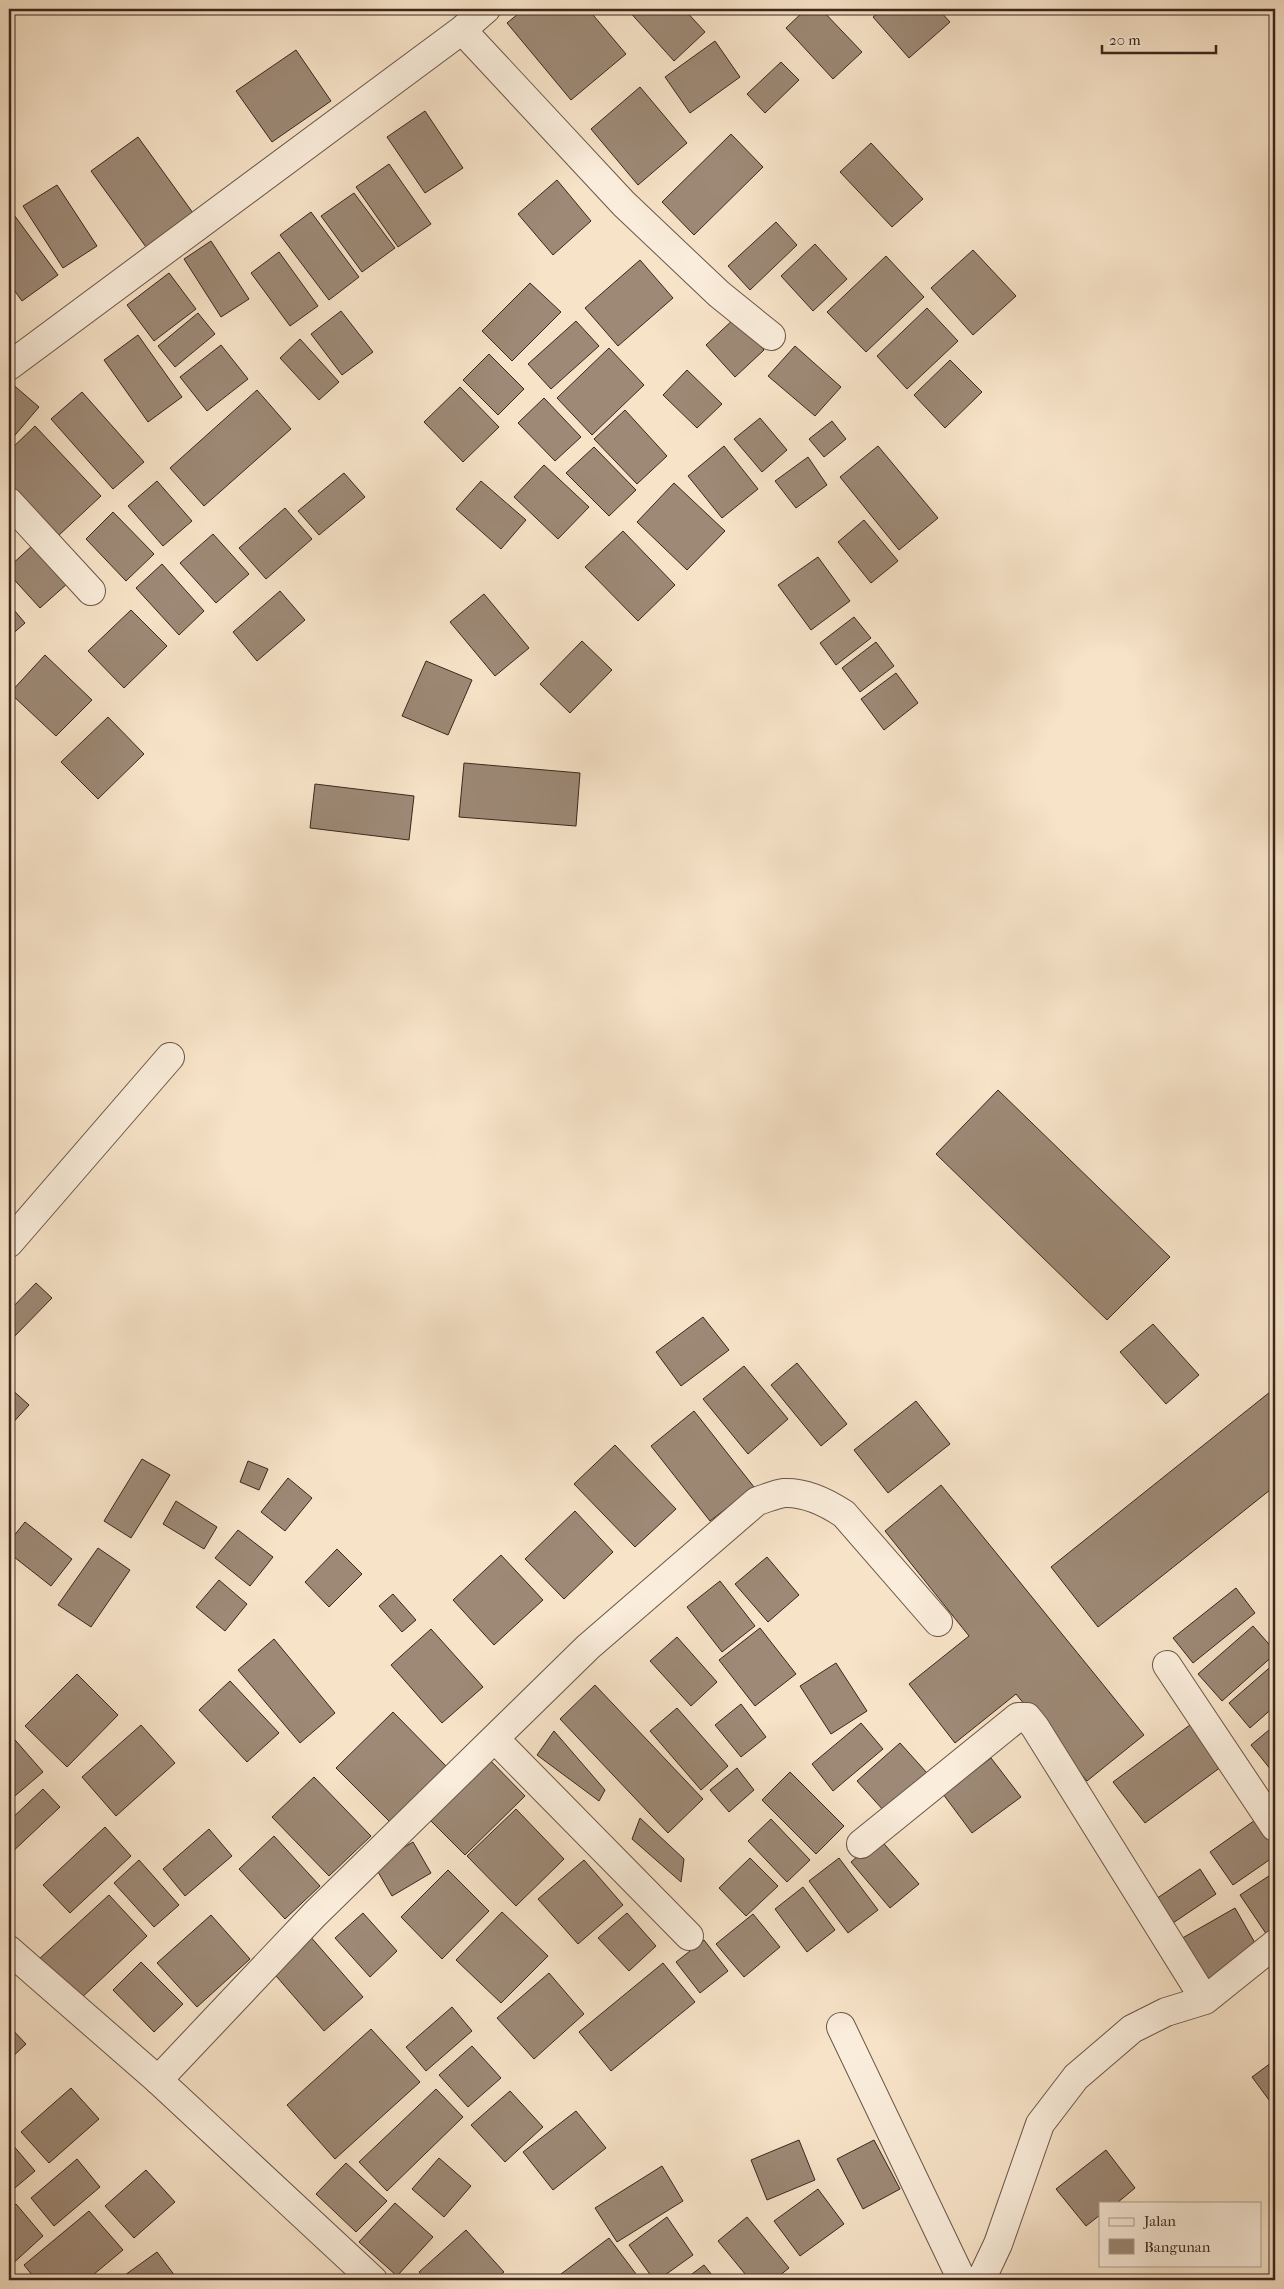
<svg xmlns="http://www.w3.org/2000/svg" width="1284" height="2289" font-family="'IM FELL French Canon',serif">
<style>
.building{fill:#9d8976;stroke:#3c271d}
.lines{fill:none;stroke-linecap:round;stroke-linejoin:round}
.minor-casing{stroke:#6b5648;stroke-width:30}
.tertiary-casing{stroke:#6b5648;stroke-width:30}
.minor{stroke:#faeddb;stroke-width:28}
.tertiary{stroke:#faeddb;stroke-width:28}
</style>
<rect width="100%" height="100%" fill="#f7e3c8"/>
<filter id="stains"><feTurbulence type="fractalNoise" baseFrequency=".004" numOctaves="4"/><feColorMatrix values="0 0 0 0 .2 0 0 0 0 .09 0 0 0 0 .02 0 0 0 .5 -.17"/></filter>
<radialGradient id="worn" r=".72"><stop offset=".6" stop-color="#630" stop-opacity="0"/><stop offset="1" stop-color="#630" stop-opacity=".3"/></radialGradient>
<!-- building -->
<path class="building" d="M 524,9 L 588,9 L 626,54 L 571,100 L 507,23 Z
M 627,9 L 684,9 L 705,32 L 674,61 Z
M 806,9 L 821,9 L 862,52 L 833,79 L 786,28 Z
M 883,9 L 938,9 L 950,22 L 909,58 L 873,17 Z
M 715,41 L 740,77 L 690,113 L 665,77 Z
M 296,50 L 331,101 L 272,142 L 236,91 Z
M 781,62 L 799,80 L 765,113 L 747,94 Z
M 640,87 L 687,143 L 638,185 L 591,129 Z
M 425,111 L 463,168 L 425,193 L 387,137 Z
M 731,134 L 763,167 L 694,235 L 662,202 Z
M 138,137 L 193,213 L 146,247 L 91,171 Z
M 871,143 L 923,199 L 892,227 L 840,172 Z
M 389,164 L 431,224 L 398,247 L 356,187 Z
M 557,180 L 591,221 L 553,255 L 518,214 Z
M 57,185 L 97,246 L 63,268 L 23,206 Z
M 354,193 L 395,248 L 362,272 L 321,216 Z
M 9,208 L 58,275 L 22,301 L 9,283 Z
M 311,212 L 359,277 L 329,300 L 280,235 Z
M 776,222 L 797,245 L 750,290 L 728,266 Z
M 211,241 L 249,299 L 221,317 L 184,259 Z
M 815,244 L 847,279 L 813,311 L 781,276 Z
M 973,250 L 1016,296 L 973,335 L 931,288 Z
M 279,252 L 318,306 L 290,326 L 251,273 Z
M 886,256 L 924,297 L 866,352 L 827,312 Z
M 640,260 L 673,298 L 618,346 L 585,308 Z
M 169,273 L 196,309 L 154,341 L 127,305 Z
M 530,283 L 561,312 L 512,361 L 482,331 Z
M 927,308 L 958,341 L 907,389 L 877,356 Z
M 341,311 L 373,352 L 342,375 L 311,334 Z
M 198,313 L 215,334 L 175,367 L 158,346 Z
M 735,318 L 764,350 L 735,377 L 706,345 Z
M 576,321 L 599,346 L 551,389 L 528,364 Z
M 138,335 L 182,397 L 148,422 L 104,360 Z
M 300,339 L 339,382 L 319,400 L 280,358 Z
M 221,345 L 248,379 L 207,411 L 180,377 Z
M 795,346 L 841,387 L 815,416 L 768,376 Z
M 609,348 L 644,385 L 592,435 L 557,398 Z
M 489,354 L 524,389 L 498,415 L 463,380 Z
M 950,360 L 982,392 L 945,428 L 914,395 Z
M 687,370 L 722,404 L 697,428 L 663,395 Z
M 10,382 L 39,407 L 10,441 L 9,383 Z
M 460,387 L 499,427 L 463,462 L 424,422 Z
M 257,390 L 291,429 L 204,506 L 170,468 Z
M 82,392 L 144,462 L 113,489 L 51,419 Z
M 544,398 L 581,437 L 555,461 L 518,423 Z
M 625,410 L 667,456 L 637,484 L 594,439 Z
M 760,418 L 787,450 L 762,472 L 734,439 Z
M 832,421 L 846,439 L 824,457 L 809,439 Z
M 35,426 L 101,496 L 58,536 L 9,483 L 9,451 Z
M 724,446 L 758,489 L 722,518 L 688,476 Z
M 878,446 L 938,518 L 899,550 L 840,477 Z
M 594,447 L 636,490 L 609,516 L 566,473 Z
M 808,457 L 827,485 L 796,508 L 775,481 Z
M 544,465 L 589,507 L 558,539 L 514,497 Z
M 344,473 L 365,497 L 319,535 L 298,511 Z
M 157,481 L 192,521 L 163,546 L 128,506 Z
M 481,481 L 526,520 L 501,549 L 456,509 Z
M 674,483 L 725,531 L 687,570 L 637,522 Z
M 285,508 L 312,539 L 266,579 L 239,548 Z
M 113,512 L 154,554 L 126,581 L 86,539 Z
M 864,520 L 898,561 L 871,583 L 838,542 Z
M 623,531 L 675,585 L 638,621 L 585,567 Z
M 213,534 L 249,574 L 216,603 L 180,563 Z
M 33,545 L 68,583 L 40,608 L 9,574 L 9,567 Z
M 818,557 L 850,601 L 811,630 L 778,585 Z
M 162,564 L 204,611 L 179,635 L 136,588 Z
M 280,591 L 305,620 L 257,661 L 233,632 Z
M 484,594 L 529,648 L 495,676 L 450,622 Z
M 9,604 L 25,623 L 9,637 Z
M 131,610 L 167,646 L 124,688 L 88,651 Z
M 854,617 L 871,638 L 836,665 L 820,643 Z
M 582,641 L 612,670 L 570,713 L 540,684 Z
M 876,642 L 894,666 L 860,692 L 842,668 Z
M 45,655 L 92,700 L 56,736 L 10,693 Z
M 426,661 L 472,680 L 448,735 L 402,716 Z
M 896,673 L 918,703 L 884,730 L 861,699 Z
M 108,717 L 144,754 L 98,799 L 61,762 Z
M 464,763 L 580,773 L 576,826 L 459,817 Z
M 315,784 L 414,796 L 409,840 L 310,828 Z
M 998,1090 L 1170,1257 L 1107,1320 L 936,1154 Z
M 36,1283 L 52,1298 L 9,1342 L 9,1311 Z
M 703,1317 L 729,1350 L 681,1386 L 656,1352 Z
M 1153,1324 L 1199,1375 L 1166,1404 L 1120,1352 Z
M 797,1363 L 847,1424 L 821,1446 L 771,1385 Z
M 744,1366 L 788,1419 L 748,1454 L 703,1399 Z
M 9,1387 L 29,1405 L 9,1427 Z
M 1275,1388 L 1275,1486 L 1098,1627 L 1051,1567 Z
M 916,1401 L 950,1444 L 888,1493 L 854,1450 Z
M 694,1411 L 754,1487 L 710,1521 L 651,1446 Z
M 615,1445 L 676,1509 L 635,1547 L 574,1484 Z
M 142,1459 L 170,1475 L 131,1538 L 104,1521 Z
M 248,1461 L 268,1469 L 259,1490 L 240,1482 Z
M 288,1478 L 312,1498 L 285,1531 L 261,1512 Z
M 941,1485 L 1144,1735 L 1087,1781 L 1016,1694 L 955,1743 L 909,1684 L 969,1636 L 885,1531 Z
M 176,1501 L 217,1527 L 204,1549 L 163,1524 Z
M 575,1511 L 613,1552 L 564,1599 L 525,1559 Z
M 25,1522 L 72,1559 L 51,1586 L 9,1553 L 9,1542 Z
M 238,1530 L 273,1557 L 250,1586 L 215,1558 Z
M 98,1548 L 130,1570 L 91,1627 L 58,1605 Z
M 337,1549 L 362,1574 L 329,1607 L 305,1582 Z
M 501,1555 L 543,1600 L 494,1645 L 453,1600 Z
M 767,1557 L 799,1595 L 768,1622 L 735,1584 Z
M 219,1580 L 247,1604 L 225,1631 L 196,1607 Z
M 720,1581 L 755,1626 L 722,1652 L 687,1607 Z
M 1236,1588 L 1255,1613 L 1193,1663 L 1173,1638 Z
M 393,1594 L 416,1620 L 402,1632 L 379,1606 Z
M 1253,1626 L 1275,1651 L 1275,1654 L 1222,1701 L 1198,1674 Z
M 760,1628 L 796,1674 L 755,1706 L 719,1660 Z
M 431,1629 L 483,1687 L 442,1723 L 391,1665 Z
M 677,1637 L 717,1682 L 691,1706 L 650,1661 Z
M 274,1639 L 335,1713 L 300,1743 L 238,1670 Z
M 836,1663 L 867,1711 L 831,1734 L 800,1686 Z
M 1275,1663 L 1275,1706 L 1250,1728 L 1229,1703 Z
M 77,1674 L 118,1715 L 67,1767 L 25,1726 Z
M 230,1681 L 279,1733 L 247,1762 L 199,1710 Z
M 595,1685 L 703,1799 L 668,1833 L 560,1719 Z
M 741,1704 L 766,1737 L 741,1757 L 715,1725 Z
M 677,1708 L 728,1766 L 701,1790 L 650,1731 Z
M 393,1712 L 446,1766 L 390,1822 L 336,1768 Z
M 1194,1722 L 1225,1764 L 1145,1823 L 1113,1782 Z
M 861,1723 L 883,1749 L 833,1791 L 812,1764 Z
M 141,1725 L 175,1763 L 116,1816 L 82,1777 Z
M 1275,1725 L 1275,1775 L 1251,1745 Z
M 554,1731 L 605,1790 L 599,1801 L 537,1755 Z
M 9,1733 L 43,1772 L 9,1801 Z
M 900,1743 L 927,1773 L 884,1811 L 857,1781 Z
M 485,1755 L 525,1796 L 465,1855 L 425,1815 Z
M 991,1758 L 1021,1797 L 972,1833 L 943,1794 Z
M 737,1768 L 754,1790 L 729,1812 L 710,1790 Z
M 790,1772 L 844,1826 L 816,1854 L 762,1800 Z
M 314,1777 L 371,1836 L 329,1876 L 272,1817 Z
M 43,1789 L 60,1807 L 9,1855 L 9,1821 Z
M 516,1809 L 564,1859 L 516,1906 L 467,1856 Z
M 640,1818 L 684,1859 L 681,1882 L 632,1839 Z
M 1258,1818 L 1275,1843 L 1275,1856 L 1233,1885 L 1210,1852 Z
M 771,1819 L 810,1860 L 787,1882 L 748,1841 Z
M 105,1827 L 131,1856 L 70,1913 L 43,1885 Z
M 209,1829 L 232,1856 L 185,1896 L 163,1869 Z
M 274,1836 L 320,1886 L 285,1919 L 239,1869 Z
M 879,1838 L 919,1884 L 890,1908 L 851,1862 Z
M 413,1842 L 431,1873 L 392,1896 L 374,1865 Z
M 750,1858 L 778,1886 L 746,1916 L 719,1888 Z
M 839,1858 L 878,1910 L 848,1933 L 809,1881 Z
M 139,1860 L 179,1905 L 154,1927 L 114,1883 Z
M 584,1860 L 623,1905 L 578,1944 L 538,1899 Z
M 1200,1869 L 1216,1894 L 1170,1925 L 1153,1901 Z
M 448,1870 L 489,1911 L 442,1959 L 401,1917 Z
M 1275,1872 L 1275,1929 L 1267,1935 L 1240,1895 Z
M 803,1887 L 835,1930 L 807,1952 L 775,1909 Z
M 109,1895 L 147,1936 L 77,2002 L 38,1960 Z
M 1235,1908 L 1259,1950 L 1203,1982 L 1179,1940 Z
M 502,1912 L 548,1956 L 501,2003 L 456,1960 Z
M 363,1913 L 397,1951 L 370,1977 L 335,1938 Z
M 627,1913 L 656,1946 L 629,1971 L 598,1938 Z
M 753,1914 L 780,1947 L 744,1977 L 716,1944 Z
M 211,1915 L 250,1959 L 197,2007 L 157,1963 Z
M 309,1935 L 363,1997 L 324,2031 L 270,1969 Z
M 704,1940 L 728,1971 L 700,1993 L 676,1962 Z
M 141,1962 L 183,2004 L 154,2032 L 113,1990 Z
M 663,1963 L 695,2002 L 611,2071 L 579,2032 Z
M 549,1973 L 584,2014 L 534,2059 L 497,2018 Z
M 452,2007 L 472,2031 L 426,2071 L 406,2047 Z
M 9,2026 L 26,2044 L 9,2060 Z
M 371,2029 L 420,2082 L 335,2159 L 287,2105 Z
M 472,2046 L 501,2078 L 468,2107 L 439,2075 Z
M 1275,2060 L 1275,2108 L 1252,2077 Z
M 71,2088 L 99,2119 L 49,2163 L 21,2132 Z
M 436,2089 L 463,2117 L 387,2191 L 359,2162 Z
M 510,2091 L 543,2127 L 505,2162 L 471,2125 Z
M 576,2111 L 606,2148 L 553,2190 L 523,2152 Z
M 799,2140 L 815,2180 L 767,2200 L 751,2160 Z
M 874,2140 L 900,2189 L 863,2209 L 837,2159 Z
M 12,2144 L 35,2171 L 9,2193 L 9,2147 Z
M 1106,2150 L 1135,2188 L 1117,2203 L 1100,2203 L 1100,2215 L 1086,2226 L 1056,2189 Z
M 439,2158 L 471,2186 L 444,2217 L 412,2189 Z
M 77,2159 L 100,2187 L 54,2226 L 31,2198 Z
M 346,2163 L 387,2201 L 356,2232 L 316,2194 Z
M 662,2166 L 683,2201 L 617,2242 L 595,2208 Z
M 146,2170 L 175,2202 L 134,2238 L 105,2206 Z
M 818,2189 L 844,2224 L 800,2256 L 774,2221 Z
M 395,2203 L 433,2237 L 397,2276 L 359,2242 Z
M 16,2204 L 43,2236 L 9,2267 L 9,2210 Z
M 89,2211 L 123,2250 L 87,2280 L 36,2280 L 24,2265 Z
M 667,2217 L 693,2255 L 658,2280 L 654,2280 L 629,2245 Z
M 747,2217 L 789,2268 L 774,2280 L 750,2280 L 718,2241 Z
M 466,2230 L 504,2272 L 494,2280 L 426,2280 L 419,2272 Z
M 609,2238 L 639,2278 L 636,2280 L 553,2280 Z
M 157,2252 L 178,2280 L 118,2280 Z
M 704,2265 L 716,2280 L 684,2280 Z"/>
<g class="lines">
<defs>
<path id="minor" d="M 462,30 L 624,204 L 719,294 L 771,336
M 9,366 L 462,30 L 486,9
M 9,502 L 91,591
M 9,1243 L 170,1057
M 1167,1665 L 1275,1827
M 495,1739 L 689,1936
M 861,1844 L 1018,1717 L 1027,1717 L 1035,1727 L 1205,2000
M 841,2027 L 962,2280
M 158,2080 L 315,1914 L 588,1647 L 757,1501 C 765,1499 775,1494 784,1493 C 806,1492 826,1502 844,1514 L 938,1622
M 981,2280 L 998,2244 L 1040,2124 L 1076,2077 L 1132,2029 L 1166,2012 L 1205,2000 L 1275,1944"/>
<path id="tertiary" d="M 9,1950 L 158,2080 L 373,2280"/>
</defs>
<!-- minor casing -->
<use href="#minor" class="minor-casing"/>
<!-- tertiary casing -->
<use href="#tertiary" class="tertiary-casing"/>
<!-- minor -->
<use href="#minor" class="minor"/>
<!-- tertiary -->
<use href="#tertiary" class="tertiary"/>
</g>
<!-- margin -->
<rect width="1284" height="2289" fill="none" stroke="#f7e3c8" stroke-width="30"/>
<rect x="10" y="10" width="1264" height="2269" fill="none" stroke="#3c271d" stroke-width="2.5"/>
<rect x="15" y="15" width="1254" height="2259" fill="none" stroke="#3c271d"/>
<!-- legend -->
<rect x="1099" y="2202" width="162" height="65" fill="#faeddb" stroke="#ae9e8f"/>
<rect x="1109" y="2218" width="25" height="8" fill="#faeddb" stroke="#ae9e8f"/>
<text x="1144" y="2226" font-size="15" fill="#3c271d">Jalan</text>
<rect x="1109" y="2239" width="25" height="15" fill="#9d8976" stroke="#ae9e8f"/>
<text x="1144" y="2252" font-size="15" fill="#3c271d">Bangunan</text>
<!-- scale -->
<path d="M1102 45v8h114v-8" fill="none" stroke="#3c271d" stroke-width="2.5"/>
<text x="1109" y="45" font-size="15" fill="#3c271d" stroke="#faeddb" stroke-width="4" paint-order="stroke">20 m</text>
<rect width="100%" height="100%" filter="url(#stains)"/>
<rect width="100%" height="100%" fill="url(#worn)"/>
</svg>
